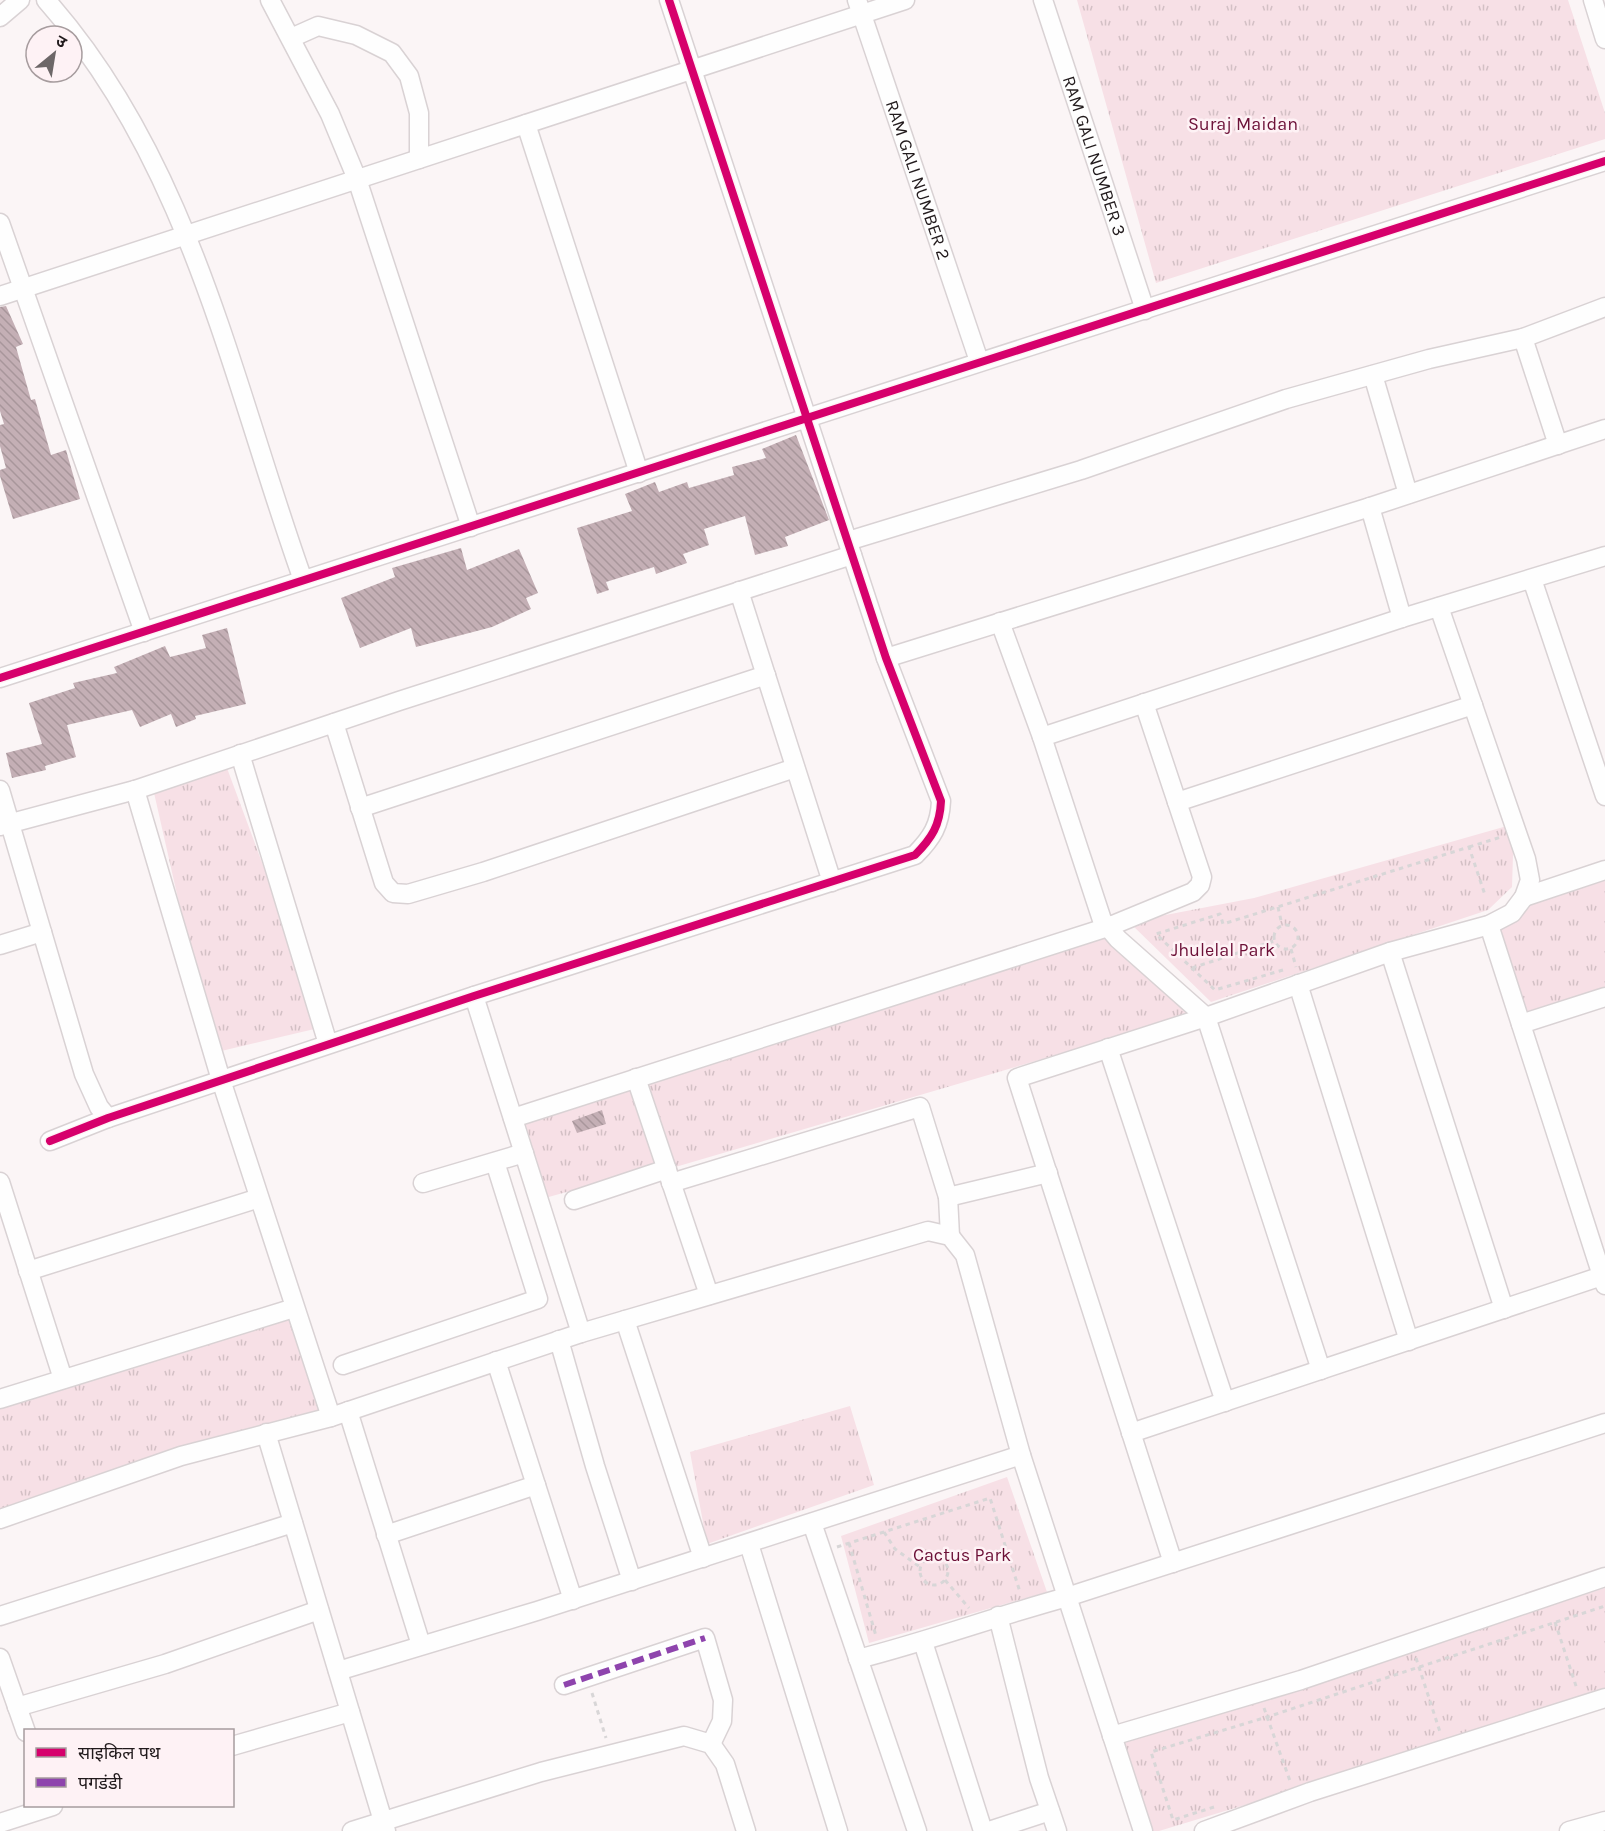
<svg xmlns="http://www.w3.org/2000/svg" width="1605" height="1831" font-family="Karla,'Noto Sans Devanagari',sans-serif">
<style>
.park{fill:url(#park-tufts)}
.building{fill:url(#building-back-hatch)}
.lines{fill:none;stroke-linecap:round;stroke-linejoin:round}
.minor-casing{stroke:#d9d2d4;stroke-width:21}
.path{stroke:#d8d6d7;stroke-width:3;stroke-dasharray:4.5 4.5;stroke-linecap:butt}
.minor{stroke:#fefefe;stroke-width:18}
.quiet{stroke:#8e44ad;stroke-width:6;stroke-dasharray:12 6;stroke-linecap:butt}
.cycleway-casing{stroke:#fef2f5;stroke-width:11}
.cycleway{stroke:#d6006c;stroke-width:8}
.labels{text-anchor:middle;stroke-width:5;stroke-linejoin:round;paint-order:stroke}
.park-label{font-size:18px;fill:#6c1037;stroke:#fef2f5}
.street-label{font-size:18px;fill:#211a1c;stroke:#fef2f5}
</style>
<defs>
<pattern id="park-tufts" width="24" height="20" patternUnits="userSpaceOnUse" patternTransform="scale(1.5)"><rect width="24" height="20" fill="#f7e0e6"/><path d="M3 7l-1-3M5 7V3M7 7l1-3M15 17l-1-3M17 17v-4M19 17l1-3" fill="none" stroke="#d3c0c5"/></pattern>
<pattern id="building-back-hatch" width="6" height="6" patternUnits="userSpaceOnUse" patternTransform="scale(1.5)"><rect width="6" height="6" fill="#c4afb5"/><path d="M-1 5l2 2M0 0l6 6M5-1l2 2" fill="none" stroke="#a8969b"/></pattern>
</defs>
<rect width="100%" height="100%" fill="#fbf5f6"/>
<!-- park -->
<path class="park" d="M 1077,0 L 1568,0 L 1605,113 L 1605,139 L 1156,283 Z
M 224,760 L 323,1027 L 213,1053 L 152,784 Z
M 1514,824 L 1512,887 L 1488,910 L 1211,1002 L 1129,922 L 1254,898 Z
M 1605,877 L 1605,991 L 1524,1018 L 1498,928 L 1528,904 Z
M 1107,935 L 1192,1015 L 672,1168 L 660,1166 L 545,1198 L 525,1122 Z
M 287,1315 L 320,1412 L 0,1513 L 0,1404 Z
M 850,1406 L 874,1485 L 707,1544 L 690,1452 Z
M 1007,1477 L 1047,1592 L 869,1643 L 841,1536 Z
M 1605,1588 L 1605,1696 L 1159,1831 L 1143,1831 L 1115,1746 Z"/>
<!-- building -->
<path class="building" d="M 6,306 L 23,344 L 16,347 L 31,400 L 35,399 L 51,455 L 66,450 L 80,499 L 13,519 L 0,476 L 0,470 L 6,468 L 0,446 L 0,425 L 4,424 L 0,411 L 0,307 Z
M 796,435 L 829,520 L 785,537 L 788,546 L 755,555 L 745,516 L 704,529 L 709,545 L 683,554 L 687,563 L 656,574 L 654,567 L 606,582 L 609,590 L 597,594 L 577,528 L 632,511 L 625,494 L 655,482 L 659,492 L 687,482 L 689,488 L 734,475 L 732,467 L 766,458 L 762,449 Z
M 461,548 L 467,570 L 519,549 L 538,593 L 526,598 L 531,609 L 492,627 L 416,647 L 411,628 L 360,648 L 341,598 L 395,577 L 392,568 Z
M 227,628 L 246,704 L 195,716 L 196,719 L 176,727 L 171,714 L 140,727 L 132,710 L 67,725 L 76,757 L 45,766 L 46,770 L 12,778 L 6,753 L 42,744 L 29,703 L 75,688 L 73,683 L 117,673 L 114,667 L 165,646 L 170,657 L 206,648 L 202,635 Z
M 602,1110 L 606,1124 L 577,1133 L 572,1121 Z"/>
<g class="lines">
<defs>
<g id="minor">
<path d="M 46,0 C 190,162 232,381 303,580"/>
<path d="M 270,0 L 330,114 L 357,179 L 471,527"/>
<path id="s1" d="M 857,0 L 979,361"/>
<path id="s2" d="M 1043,0 L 1145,310"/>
<path d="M 1593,0 L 1605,39"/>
<path d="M 0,17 L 20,0"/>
<path d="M 291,38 L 318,26 L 356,35 L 392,53 L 409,76 L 419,113 L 419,159"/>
<path d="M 526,124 L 639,473"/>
<path d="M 0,223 L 144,632"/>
<path d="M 0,296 L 905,0"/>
<path d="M 1373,375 L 1408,494"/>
<path d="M 1558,445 L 1523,338 L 1605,307"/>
<path d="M 1370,507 L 1402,618"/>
<path d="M 848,541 L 1081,470 L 1286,399 L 1429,359 L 1523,338"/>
<path d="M 1532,579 L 1605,796"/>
<path d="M 739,591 L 832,882"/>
<path d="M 1000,622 L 1042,737 L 1102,920 L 1118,939 L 1206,1017 L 1321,1370"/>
<path d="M 886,658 L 1370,507 L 1605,429"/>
<path d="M 0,678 L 1605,161"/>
<path d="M 334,723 L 384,883 L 393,893 L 408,894 L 483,872 L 795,768"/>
<path d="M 1042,737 L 1402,618 L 1605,556"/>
<path d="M 240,754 L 328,1044"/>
<path d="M 0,790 L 84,1074 L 99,1107 L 108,1118"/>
<path d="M 135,790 L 221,1080 L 331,1417"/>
<path d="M 1177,802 L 1473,705"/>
<path d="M 360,808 L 766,675"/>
<path d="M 0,826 L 135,790 L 399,701 L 852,555"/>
<path d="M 1524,897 L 1605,870"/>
<path d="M 1489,925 L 1605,1285"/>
<path d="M 0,945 L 42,932"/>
<path d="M 1390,952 L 1504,1309"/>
<path d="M 1298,984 L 1409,1341"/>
<path d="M 474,996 L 581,1333"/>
<path d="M 1521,1024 L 1605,997"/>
<path d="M 1108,1048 L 1225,1402"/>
<path d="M 636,1078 L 709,1295"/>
<path d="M 513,1118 L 1108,927 L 1193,892 L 1200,885 L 1202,877 L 1144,703"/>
<path d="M 50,1141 L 108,1118 L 474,996 L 915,855 C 932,838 940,825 941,801 L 886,658 L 669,0"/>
<path d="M 0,1182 L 63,1379"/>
<path d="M 423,1183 L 524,1153"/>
<path d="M 671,1183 L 920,1107 L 948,1197 L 950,1236"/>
<path d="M 948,1197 L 1048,1173"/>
<path d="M 574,1200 L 667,1169"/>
<path d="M 28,1271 L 259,1198"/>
<path d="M 625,1320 L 703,1558"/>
<path d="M 559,1340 L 595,1466 L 632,1581"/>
<path d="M 496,1361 L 573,1600"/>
<path d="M 343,1365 L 538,1299 L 495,1162"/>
<path d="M 0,1399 L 294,1308"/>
<path d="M 348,1411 L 421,1645"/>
<path d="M 266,1433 L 386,1831"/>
<path d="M 1131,1433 L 1602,1276"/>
<path d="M 0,1519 L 181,1456 L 331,1417 L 581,1333 L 928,1231 L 950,1236 L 965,1255 L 1021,1455 L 1143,1831"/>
<path d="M 812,1523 L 917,1831"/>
<path d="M 386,1535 L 536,1485"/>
<path d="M 749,1544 L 838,1831"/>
<path d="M 1173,1563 L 1017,1078 L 1206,1017 L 1390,952 L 1489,925 L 1512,913 L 1524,897 L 1530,880 L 1526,859 L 1439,607"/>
<path d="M 0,1616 L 293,1523"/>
<path d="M 998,1616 L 1039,1778 L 1057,1831"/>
<path d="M 923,1642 L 983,1831"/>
<path d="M 0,1658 L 26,1732"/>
<path d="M 858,1659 C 929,1641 997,1616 1067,1597 L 1605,1423"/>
<path d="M 338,1671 L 537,1611 L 1021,1455"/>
<path d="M 564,1685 L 705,1638 L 723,1700 L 722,1721 L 711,1744"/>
<path d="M 17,1707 L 165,1664 L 319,1610"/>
<path d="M 1112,1736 L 1301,1680 L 1605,1577"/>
<path d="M 232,1746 L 350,1712"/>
<path d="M 0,1823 L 53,1806"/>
<path d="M 352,1831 L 541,1772 L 684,1736 L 711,1744 L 725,1764 L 746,1831"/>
<path d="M 989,1831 L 1050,1811"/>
<path d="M 1204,1831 L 1310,1792 L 1605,1698"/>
<path d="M 1569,1831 L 1605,1821"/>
</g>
</defs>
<!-- minor casing -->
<use href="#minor" class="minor-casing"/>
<!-- path -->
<path class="path" d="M 1469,847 L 1501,837
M 1278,907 L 1282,925
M1274 937a12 12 0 1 1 24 0a12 12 0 1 1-24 0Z
M 1291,949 L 1296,967
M 1192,968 L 1274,941
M 1283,970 L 1215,990 L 1156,934 L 1220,914 L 1223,924 L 1469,847 L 1485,895
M 884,1532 L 895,1549 L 920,1567
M 849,1543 L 876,1636
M 837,1547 L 990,1498 L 1020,1592
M920 1571a14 14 0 1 1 28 0a14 14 0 1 1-28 0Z
M 945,1580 L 969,1608
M 1555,1622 L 1577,1689
M 1416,1658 L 1441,1735
M 592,1693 L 606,1738
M 1264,1708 L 1290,1781
M 1214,1807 L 1173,1820 L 1151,1752 L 1267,1717 L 1605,1606"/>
<!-- minor -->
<use href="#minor" class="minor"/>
<!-- quiet -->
<path class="quiet" d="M 564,1685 L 705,1638"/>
<defs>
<path id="cycleway" d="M 0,678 L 1605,161
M 50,1141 L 108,1118 L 474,996 L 915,855 C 932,838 940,825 941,801 L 886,658 L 669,0"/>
</defs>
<!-- cycleway casing -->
<use href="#cycleway" class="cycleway-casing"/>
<!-- cycleway -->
<use href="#cycleway" class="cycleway"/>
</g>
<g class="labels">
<!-- park labels -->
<g class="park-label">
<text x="1243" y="130">Suraj Maidan</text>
<text x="1223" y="956">Jhulelal Park</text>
<text x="962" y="1561">Cactus Park</text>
</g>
<!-- street labels -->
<g class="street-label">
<text dy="6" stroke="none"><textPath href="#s2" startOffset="164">RAM GALI NUMBER 3</textPath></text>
<text dy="6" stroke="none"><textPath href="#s1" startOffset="190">RAM GALI NUMBER 2</textPath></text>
</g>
</g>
<!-- legend -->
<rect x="24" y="1729" width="210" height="78" fill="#fef2f5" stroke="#a69c9e" stroke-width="1.5"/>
<rect x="36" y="1748" width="30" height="9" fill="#d6006c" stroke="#a69c9e" stroke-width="1.5"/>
<text x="78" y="1759" font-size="18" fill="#211a1c">साइकिल पथ</text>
<rect x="36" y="1778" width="30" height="9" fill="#8e44ad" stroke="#a69c9e" stroke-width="1.5"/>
<text x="78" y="1789" font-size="18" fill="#211a1c">पगडंडी</text>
<!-- north arrow -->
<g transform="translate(54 54) rotate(30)"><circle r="28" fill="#fef2f5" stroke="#a69c9e" stroke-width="1.5"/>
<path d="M0-4.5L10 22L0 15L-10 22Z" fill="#6d6768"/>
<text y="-9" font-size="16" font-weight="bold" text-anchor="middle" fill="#211a1c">उ</text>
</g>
</svg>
